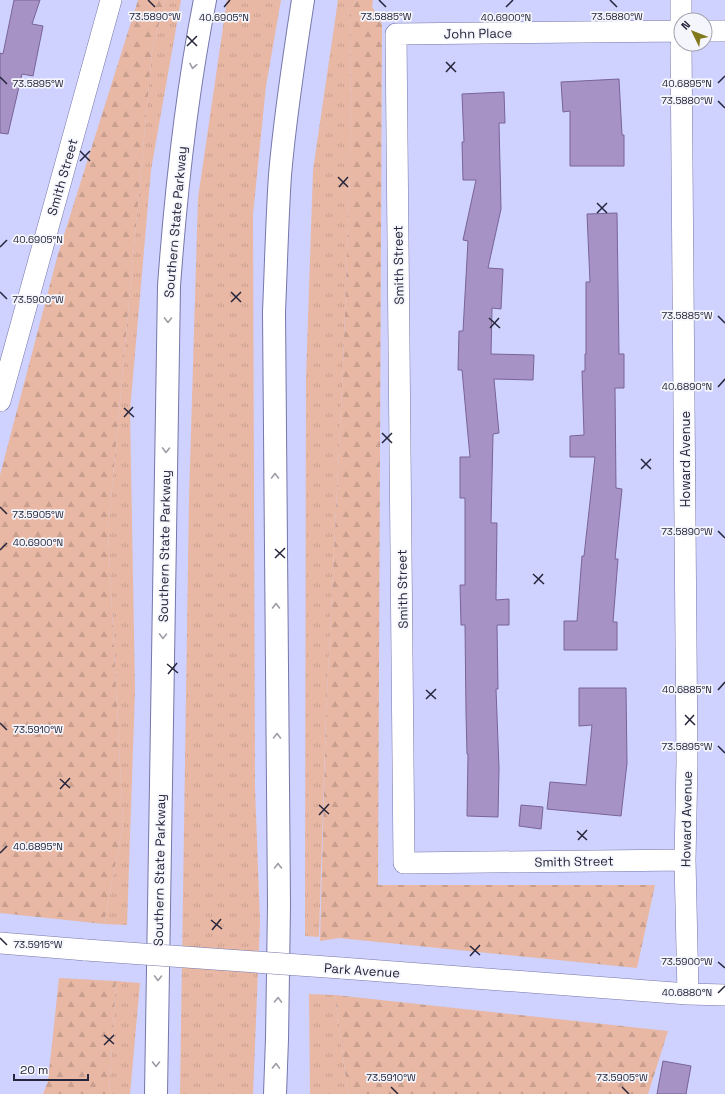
<svg xmlns="http://www.w3.org/2000/svg" width="725" height="1094" font-family="'Space Grotesk',sans-serif">
<style>
.grass{fill:url(#grass-tufts)}
.forest{fill:url(#forest-firs)}
.building{fill:#a792c6;stroke:#786495}
.lines{fill:none;stroke-linecap:round;stroke-linejoin:round}
.minor-casing{stroke:#7677aa;stroke-width:22}
.motorway-casing{stroke:#7677aa;stroke-width:24}
.minor{stroke:#fff;stroke-width:21}
.motorway{stroke:#fff;stroke-width:22}
.minor-bridge-casing{stroke:#7677aa;stroke-width:22;stroke-linecap:butt}
.minor-bridge{stroke:#fff;stroke-width:21}
.oneway{stroke:#9d9da7}
.ticks{fill:none;stroke:#25253b;stroke-width:1.5}
.labels{text-anchor:middle;stroke-width:3.5;stroke-linejoin:round;paint-order:stroke}
.street-label{font-size:13px;fill:#25253b;stroke:#f5f6fc}
.ticks-label{font-size:10px;text-anchor:middle;fill:#25253b;stroke:#f5f6fc;stroke-width:3.5;stroke-linejoin:round;paint-order:stroke}
</style>
<defs>
<pattern id="grass-tufts" width="24" height="20" patternUnits="userSpaceOnUse"><rect width="24" height="20" fill="#e9b8a4"/><path d="M3 7l-1-3M5 7V3M7 7l1-3M15 17l-1-3M17 17v-4M19 17l1-3" fill="none" stroke="#c89e8e"/></pattern>
<pattern id="forest-firs" width="22" height="20" patternUnits="userSpaceOnUse"><rect width="22" height="20" fill="#e9b8a4"/><path d="M5 1l3.5 6h-7zM16 11l3.5 6h-7z" fill="#c89e8e"/></pattern>
</defs>
<rect width="100%" height="100%" fill="#cfd1fe"/>
<!-- grass -->
<path class="grass" d="M 165,0 L 181,0 L 151,170 L 130,411 L 135,690 L 127,925 L 104,924 L 123,824 L 108,531 L 152,51 Z
M 227,0 L 281,0 L 266,86 L 253,214 L 255,787 L 260,922 L 253,1094 L 180,1094 L 189,498 L 198,198 Z
M 338,0 L 357,0 L 351,8 L 350,168 L 343,368 L 326,715 L 319,937 L 305,936 L 306,378 L 313,170 Z
M 116,981 L 140,983 L 130,1094 L 109,1094 Z
M 309,994 L 335,995 L 348,1094 L 310,1094 Z"/>
<!-- forest -->
<path class="forest" d="M 138,0 L 165,0 L 152,51 L 108,531 L 123,824 L 104,924 L 0,913 L 0,475 L 58,254 Z
M 357,0 L 373,0 L 372,7 L 382,24 L 378,885 L 655,885 L 637,968 L 339,938 L 320,941 L 326,715 L 343,368 L 350,168 L 351,8 Z
M 59,978 L 116,981 L 109,1094 L 43,1094 L 48,1081 Z
M 335,995 L 668,1031 L 648,1094 L 348,1094 Z"/>
<!-- building -->
<path class="building" d="M 14,0 L 40,0 L 32,24 L 43,26 L 33,76 L 22,74 L 8,134 L 0,133 L 0,53 L 3,54 Z
M 619,79 L 622,135 L 624,135 L 624,166 L 570,166 L 570,111 L 563,112 L 561,82 Z
M 504,92 L 505,123 L 499,123 L 501,209 L 488,268 L 503,269 L 501,309 L 492,308 L 491,354 L 534,355 L 533,380 L 494,379 L 499,433 L 493,434 L 491,523 L 497,523 L 496,600 L 509,599 L 509,625 L 497,625 L 498,689 L 496,689 L 499,768 L 498,817 L 467,816 L 468,754 L 467,754 L 466,713 L 465,625 L 461,625 L 460,585 L 465,585 L 465,498 L 460,498 L 460,457 L 470,457 L 462,370 L 458,370 L 459,331 L 463,331 L 468,241 L 463,240 L 476,180 L 463,180 L 462,142 L 464,142 L 462,94 Z
M 617,213 L 619,354 L 624,354 L 624,388 L 615,388 L 616,488 L 622,489 L 615,559 L 618,559 L 613,622 L 617,622 L 617,650 L 564,650 L 564,621 L 577,621 L 582,556 L 584,556 L 595,457 L 570,457 L 570,436 L 584,435 L 582,371 L 585,371 L 585,354 L 586,354 L 586,282 L 590,282 L 587,214 Z
M 579,688 L 626,688 L 627,763 L 621,816 L 547,809 L 550,782 L 586,785 L 592,725 L 579,726 Z
M 521,805 L 543,807 L 541,829 L 519,826 Z
M 663,1061 L 691,1066 L 686,1094 L 657,1094 Z"/>
<g class="lines">
<defs>
<path id="minor" d="M 681,0 L 681,20
M 681,31 L 396,34 L 404,863 L 685,860
M 705,31 L 725,31
M 681,44 L 687,762 L 685,860 L 688,994
M 0,401 L 111,0
M 0,943 L 86,950
M 341,968 L 688,994 L 725,995"/>
<path id="motorway" d="M 156,1094 L 169,286 C 176,190 186,95 205,0
M 275,1094 L 277,1039 L 279,905 L 274,312 C 276,266 277,221 280,175 C 285,116 294,58 303,0"/>
</defs>
<!-- minor casing -->
<use href="#minor" class="minor-casing"/>
<!-- motorway casing -->
<use href="#motorway" class="motorway-casing"/>
<!-- minor -->
<use href="#minor" class="minor"/>
<!-- motorway -->
<use href="#motorway" class="motorway"/>
<defs>
<path id="minor-bridge" d="M 86,950 L 341,968"/>
</defs>
<!-- minor-bridge casing -->
<use href="#minor-bridge" class="minor-bridge-casing"/>
<!-- minor-bridge -->
<use href="#minor-bridge" class="minor-bridge"/>
</g>
<!-- one-way arrows -->
<defs><path id="oneway-chevron" d="M-2-3.5L2.5 0L-2 3.5" fill="none" stroke-width="1.6" stroke-linecap="round" stroke-linejoin="round"/></defs>
<g class="oneway">
<use href="#oneway-chevron" transform="translate(193 66) rotate(100)"/>
<use href="#oneway-chevron" transform="translate(168 320) rotate(91)"/>
<use href="#oneway-chevron" transform="translate(166 450) rotate(91)"/>
<use href="#oneway-chevron" transform="translate(275 476) rotate(-90)"/>
<use href="#oneway-chevron" transform="translate(276 606) rotate(-90)"/>
<use href="#oneway-chevron" transform="translate(163 636) rotate(91)"/>
<use href="#oneway-chevron" transform="translate(277 736) rotate(-90)"/>
<use href="#oneway-chevron" transform="translate(278 866) rotate(-90)"/>
<use href="#oneway-chevron" transform="translate(158 978) rotate(91)"/>
<use href="#oneway-chevron" transform="translate(278 1000) rotate(-89)"/>
<use href="#oneway-chevron" transform="translate(156 1064) rotate(91)"/>
<use href="#oneway-chevron" transform="translate(276 1066) rotate(-88)"/>
</g>
<!-- ticks -->
<path class="ticks" d="M 148,0 L 155,7M 379,0 L 386,7M 610,0 L 617,7M 224,7 L 230,0M 506,7 L 513,0M 187,36 L 197,46M 187,46 L 197,36M 446,62 L 456,72M 446,72 L 455,62M 0,77 L 7,84M 718,83 L 725,76M 718,101 L 725,108M 80,151 L 90,161M 80,161 L 90,151M 338,177 L 348,187M 339,187 L 348,177M 597,203 L 607,213M 597,213 L 607,203M 0,247 L 7,240M 0,292 L 7,299M 231,292 L 241,302M 231,302 L 241,292M 718,316 L 725,323M 489,318 L 500,328M 490,328 L 499,318M 718,387 L 725,379M 124,408 L 134,417M 124,417 L 133,407M 382,433 L 392,443M 382,443 L 392,433M 641,459 L 651,469M 641,469 L 651,459M 0,507 L 7,514M 718,531 L 725,538M 275,549 L 285,558M 0,550 L 7,543M 275,558 L 285,548M 533,574 L 544,584M 534,584 L 543,574M 167,664 L 178,673M 168,674 L 177,663M 426,690 L 436,699M 718,690 L 725,682M 426,699 L 436,689M 685,715 L 695,725M 0,723 L 7,730M 685,725 L 694,715M 718,746 L 725,753M 60,779 L 70,788M 60,789 L 70,778M 319,805 L 329,814M 319,815 L 329,804M 577,831 L 587,840M 578,840 L 587,830M 0,853 L 7,846M 211,920 L 222,929M 212,930 L 221,919M 0,938 L 7,945M 470,946 L 480,955M 470,956 L 480,945M 718,962 L 725,968M 718,993 L 725,986M 104,1035 L 114,1044M 104,1045 L 114,1035M 391,1087 L 398,1094M 622,1087 L 629,1094"/>
<g class="labels">
<!-- street labels -->
<g class="street-label">
<text transform="translate(478 33) rotate(-1)" y="5">John Place</text>
<text transform="translate(62 177) rotate(-74)" y="5">Smith Street</text>
<text transform="translate(175 222) rotate(-85)" y="5">Southern State Parkway</text>
<text transform="translate(398 265) rotate(-91)" y="5">Smith Street</text>
<text transform="translate(685 459) rotate(-90)" y="5">Howard Avenue</text>
<text transform="translate(164 546) rotate(-89)" y="5">Southern State Parkway</text>
<text transform="translate(402 589) rotate(-91)" y="5">Smith Street</text>
<text transform="translate(686 819) rotate(-89)" y="5">Howard Avenue</text>
<text transform="translate(574 861) rotate(-1)" y="5">Smith Street</text>
<text transform="translate(159 870) rotate(-89)" y="5">Southern State Parkway</text>
<text transform="translate(362 970) rotate(4)" y="5">Park Avenue</text>
</g>
</g>
<g class="ticks-label">
<text x="155" y="20">73.5890°W</text>
<text x="386" y="20">73.5885°W</text>
<text x="617" y="20">73.5880°W</text>
<text x="224" y="21">40.6905°N</text>
<text x="506" y="21">40.6900°N</text>
<text x="687" y="87">40.6895°N</text>
<text x="38" y="87">73.5895°W</text>
<text x="687" y="104">73.5880°W</text>
<text x="38" y="243">40.6905°N</text>
<text x="38" y="303">73.5900°W</text>
<text x="687" y="319">73.5885°W</text>
<text x="687" y="390">40.6890°N</text>
<text x="38" y="518">73.5905°W</text>
<text x="687" y="535">73.5890°W</text>
<text x="38" y="546">40.6900°N</text>
<text x="687" y="693">40.6885°N</text>
<text x="38" y="733">73.5910°W</text>
<text x="687" y="750">73.5895°W</text>
<text x="38" y="850">40.6895°N</text>
<text x="38" y="948">73.5915°W</text>
<text x="687" y="965">73.5900°W</text>
<text x="687" y="996">40.6880°N</text>
<text x="391" y="1081">73.5910°W</text>
<text x="622" y="1081">73.5905°W</text>
</g>
<!-- north arrow -->
<g transform="translate(693 32) rotate(313)"><circle r="19" fill="#f5f6fc" stroke="#a2a2af"/>
<path d="M0-3L7 15L0 10L-7 15Z" fill="#82781c"/>
<text y="-6" font-size="11" font-weight="bold" text-anchor="middle" fill="#25253b">N</text>
</g>
<!-- scale -->
<path d="M14 1074v6h74v-6" fill="none" stroke="#25253b" stroke-width="2"/>
<text x="20" y="1074" font-size="12" fill="#25253b" stroke="#f5f6fc" stroke-width="3" paint-order="stroke">20 m</text>
</svg>
